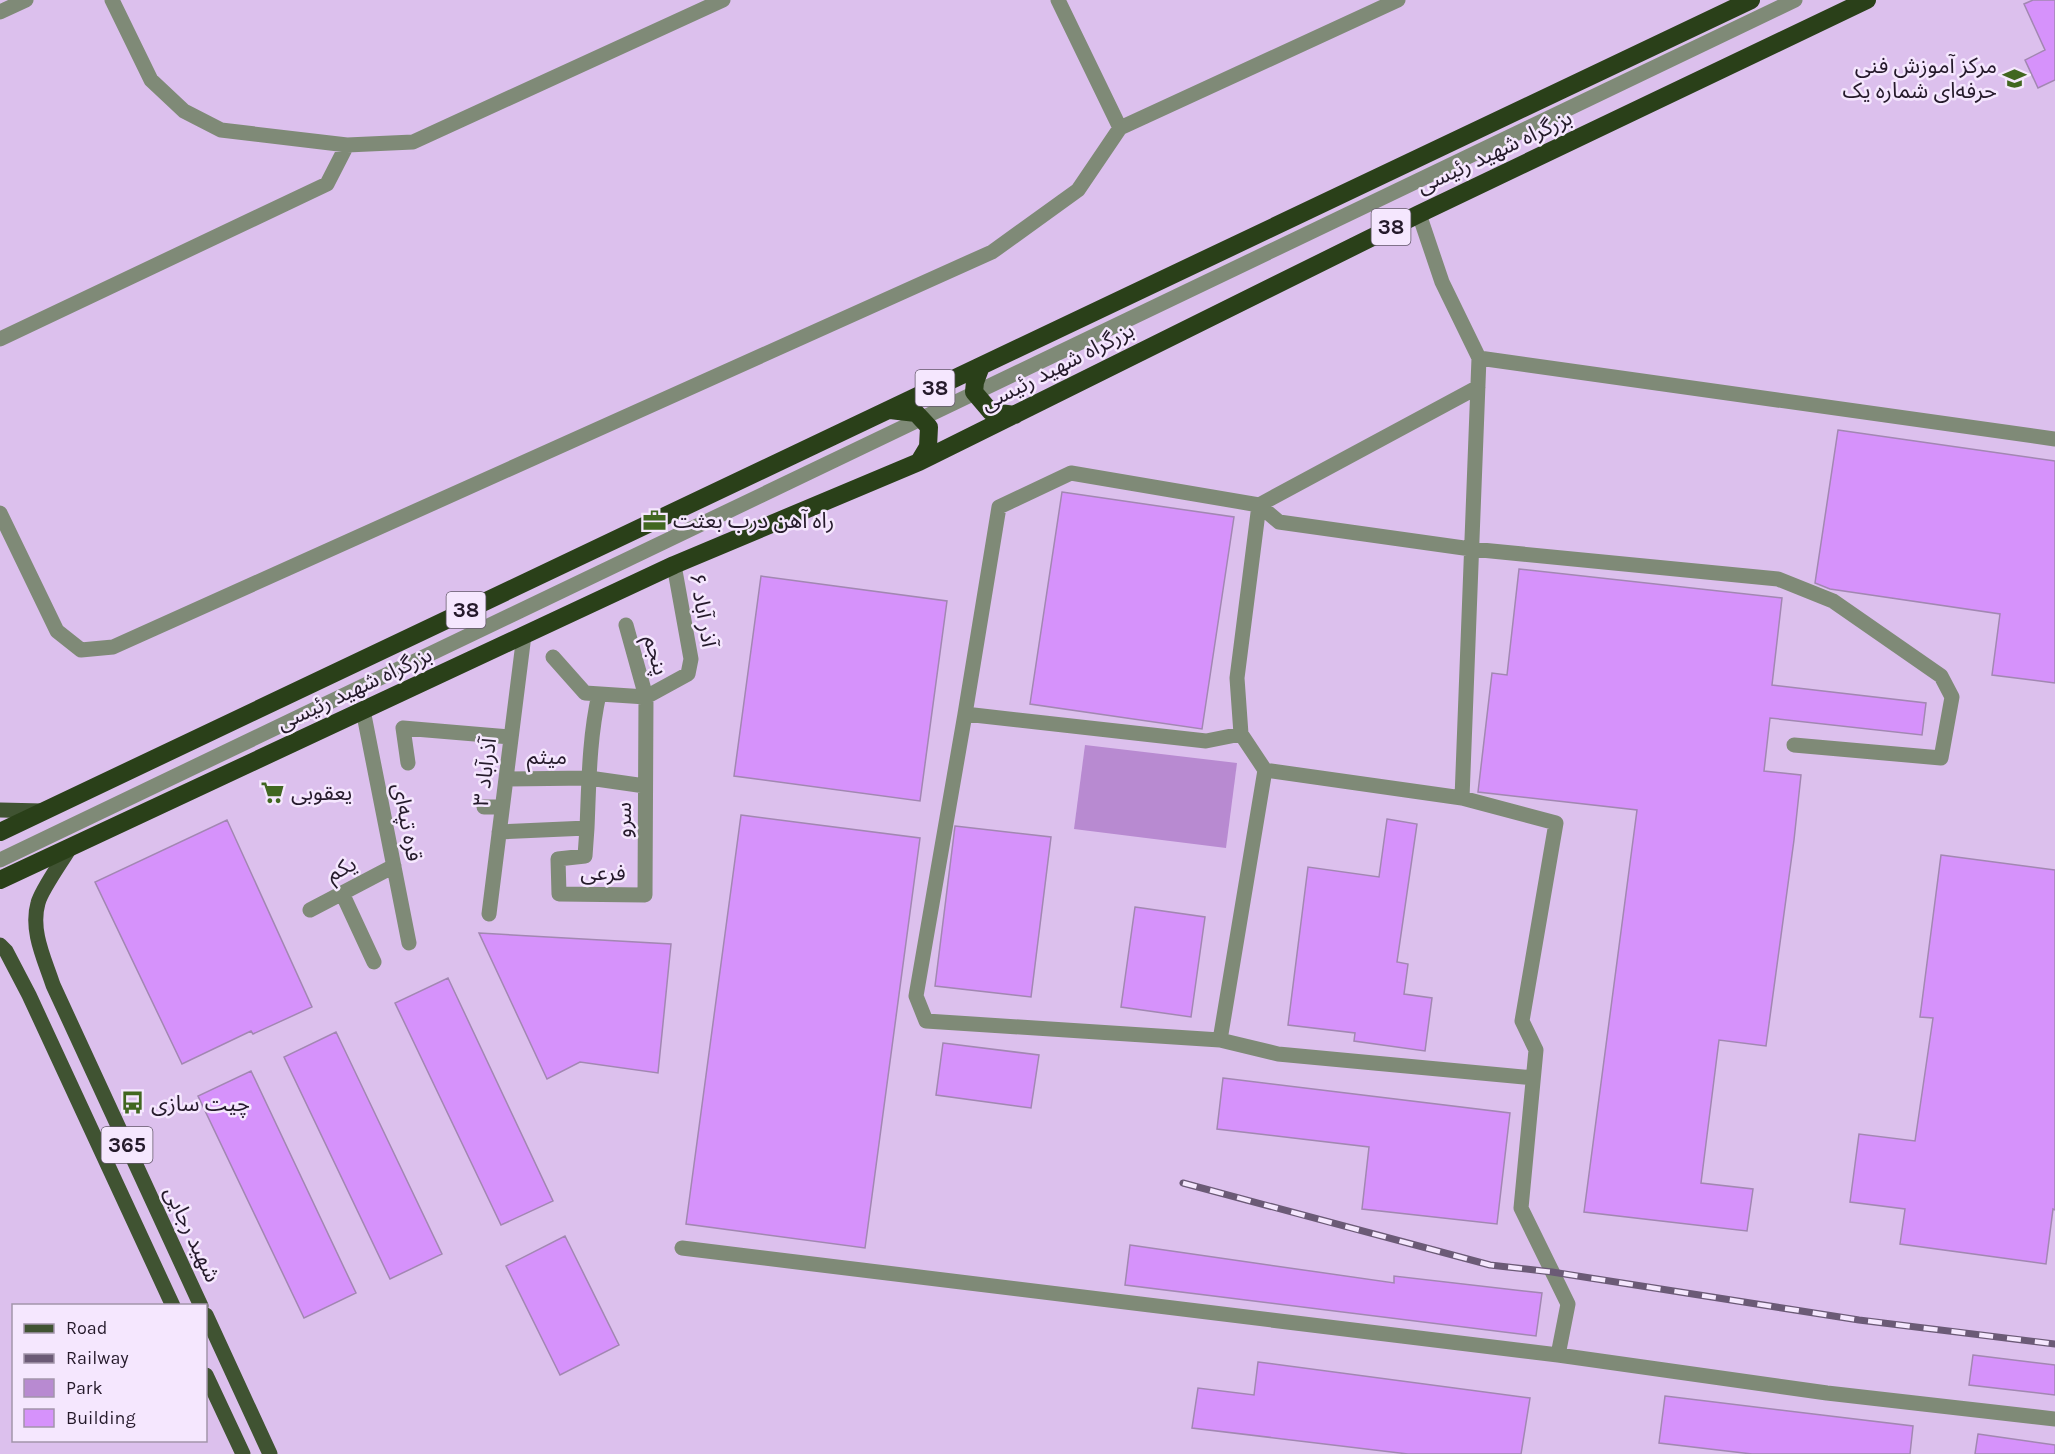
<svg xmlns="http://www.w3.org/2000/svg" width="2055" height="1454" font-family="Karla,'Noto Sans Arabic',sans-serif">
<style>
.green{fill:#b88ad1}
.building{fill:#d692fb;stroke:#a287b2;stroke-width:1.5}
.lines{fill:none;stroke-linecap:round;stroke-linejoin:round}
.minor{stroke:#7f8a77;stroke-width:15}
.major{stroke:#405332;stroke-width:15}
.highway{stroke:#2a4019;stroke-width:18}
.rail-casing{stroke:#6b5a76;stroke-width:7}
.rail{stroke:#f5e7fe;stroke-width:4.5;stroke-dasharray:14;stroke-linecap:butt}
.labels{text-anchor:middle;stroke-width:5;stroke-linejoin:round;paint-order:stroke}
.shield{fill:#f5e7fe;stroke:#63586a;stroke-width:1.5}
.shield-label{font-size:21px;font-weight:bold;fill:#251a2b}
.poi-label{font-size:22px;fill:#251a2b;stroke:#f5e7fe;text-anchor:start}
.street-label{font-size:22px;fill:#251a2b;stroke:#f5e7fe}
</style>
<rect width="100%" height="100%" fill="#dcc0ed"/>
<!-- green -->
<path class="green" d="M 1085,745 L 1237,763 L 1226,848 L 1074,829 Z"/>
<!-- building -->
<path class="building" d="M 2033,0 L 2055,0 L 2055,80 L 2038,88 L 2025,60 L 2045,50 L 2024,4 Z
M 1838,430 L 2055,461 L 2055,683 L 1992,675 L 2000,614 L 1830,589 L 1815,583 Z
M 1062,492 L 1234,517 L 1202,729 L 1030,704 Z
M 1519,569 L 1782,598 L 1772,685 L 1926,703 L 1922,735 L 1770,718 L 1764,771 L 1801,775 L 1794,840 L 1766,1046 L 1719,1040 L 1701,1183 L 1753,1189 L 1747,1231 L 1584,1212 L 1637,810 L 1478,792 L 1492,673 L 1507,675 Z
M 761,576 L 947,601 L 920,801 L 734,776 Z
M 741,815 L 920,838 L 865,1248 L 686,1224 Z
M 1387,819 L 1417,824 L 1397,962 L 1408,964 L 1404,994 L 1432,998 L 1425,1051 L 1354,1041 L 1355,1033 L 1288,1025 L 1308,867 L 1379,877 Z
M 227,820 L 312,1007 L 253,1034 L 251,1031 L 182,1064 L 95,882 Z
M 955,826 L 1051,837 L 1031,997 L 935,986 Z
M 1941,855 L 2055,870 L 2055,1210 L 2053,1209 L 2046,1264 L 1900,1244 L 1905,1209 L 1850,1202 L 1859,1134 L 1915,1141 L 1933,1018 L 1920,1017 Z
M 1135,907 L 1205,917 L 1191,1017 L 1121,1007 Z
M 479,933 L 671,944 L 658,1073 L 580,1062 L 547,1079 Z
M 448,978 L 553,1201 L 501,1225 L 395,1003 Z
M 336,1032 L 442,1254 L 390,1279 L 284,1057 Z
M 943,1043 L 1039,1055 L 1031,1108 L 936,1095 Z
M 251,1071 L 356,1293 L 304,1318 L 198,1096 Z
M 1223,1078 L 1510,1113 L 1497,1224 L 1362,1209 L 1369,1147 L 1217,1129 Z
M 565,1236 L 619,1345 L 560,1375 L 506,1266 Z
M 1130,1245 L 1394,1283 L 1394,1276 L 1542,1293 L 1536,1336 L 1125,1285 Z
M 1973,1355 L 2055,1365 L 2055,1395 L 1969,1385 Z
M 1258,1362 L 1530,1398 L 1521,1454 L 1408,1454 L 1192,1428 L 1198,1388 L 1254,1395 Z
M 1665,1396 L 1913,1426 L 1910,1454 L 1752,1454 L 1659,1443 Z
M 1978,1434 L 2055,1445 L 2055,1454 L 1975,1454 Z"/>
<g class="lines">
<!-- minor -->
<path class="minor" d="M 112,0 L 151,80 L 184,111 L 221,130 L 347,145 L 413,142 L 723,0
M 1058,0 L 1120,128
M 0,12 L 26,0
M 1419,214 L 1442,282 L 1479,358 L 2055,439
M 0,339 L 327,184 L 347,145
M 1259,505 L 1237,678 L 1241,734 L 1265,770 L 1462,798 L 1556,823 L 1522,1021 L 1536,1050 L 1521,1208 L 1568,1304 L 1558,1355
M 1259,505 L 1279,522 L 1471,549 L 1778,579 L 1833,601 L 1941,676 L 1952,697 L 1941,758 L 1794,745
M 0,513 L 57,631 L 81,650 L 113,647 L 992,252 L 1078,190 L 1120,128 L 1398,0
M 553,657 L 585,693 L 646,697 L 626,625
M 363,710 L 409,943
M 965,714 L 916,996 L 926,1021 L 1220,1040 L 1265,770
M 1241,734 L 1206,741 L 965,714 L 999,507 L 1071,473 L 1259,505 L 1478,387
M 408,763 L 403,728 L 511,737
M 506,779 L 589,778 L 645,786
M 1462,798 L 1479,358
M 484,807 L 502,807
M 587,828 C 589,782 589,739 599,694
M 499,832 L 587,828 L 585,856 L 558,859 L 559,894 L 645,895 L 646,697 L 688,674 L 691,659 L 674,565
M 0,860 L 1795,0
M 342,893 L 374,962
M 310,910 L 394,866
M 489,914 L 524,635
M 1220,1040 L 1278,1054 L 1533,1078
M 682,1248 L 1558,1355 L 1827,1393 L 2055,1419"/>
<!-- major -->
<path class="major" d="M 0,810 L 43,811
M 71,846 C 63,860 41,890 38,903 C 30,931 45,960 53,985 L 201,1306
M 0,945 L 6,951 L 29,995 L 173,1306
M 206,1315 L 270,1454
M 206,1375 L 243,1454"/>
<!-- highway -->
<path class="highway" d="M 981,366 L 975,382 L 974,392 L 991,412 L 1015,415
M 890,410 L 916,413 L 929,427 L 928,447 L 919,462
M 0,832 L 1751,0
M 0,880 L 674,565 L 919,462 L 1419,214 L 1867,0"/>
<defs>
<path id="rail" d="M 1183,1183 L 1490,1265 L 1552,1272 L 1859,1320 L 2055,1344"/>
</defs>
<!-- rail casing -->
<use href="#rail" class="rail-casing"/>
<!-- rail -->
<use href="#rail" class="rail"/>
</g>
<!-- icons -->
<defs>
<symbol id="university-bare" viewBox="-9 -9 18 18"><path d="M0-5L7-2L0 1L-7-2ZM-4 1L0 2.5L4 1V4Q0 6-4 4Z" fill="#416720" stroke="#f5e7fe" stroke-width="2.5" paint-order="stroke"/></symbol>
<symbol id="office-bare" viewBox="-9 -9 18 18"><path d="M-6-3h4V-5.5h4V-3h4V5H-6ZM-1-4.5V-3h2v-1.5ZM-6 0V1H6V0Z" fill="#416720" stroke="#f5e7fe" stroke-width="2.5" paint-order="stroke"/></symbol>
<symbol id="supermarket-bare" viewBox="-9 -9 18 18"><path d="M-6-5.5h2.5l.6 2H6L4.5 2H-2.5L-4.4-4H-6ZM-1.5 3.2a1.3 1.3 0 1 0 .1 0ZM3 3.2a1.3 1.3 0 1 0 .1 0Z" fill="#416720" stroke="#f5e7fe" stroke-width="2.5" paint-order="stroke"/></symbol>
<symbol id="bus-bare" viewBox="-9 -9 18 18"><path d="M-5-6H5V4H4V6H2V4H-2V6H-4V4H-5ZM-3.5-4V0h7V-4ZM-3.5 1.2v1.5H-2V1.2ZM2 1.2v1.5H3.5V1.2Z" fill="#416720" stroke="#f5e7fe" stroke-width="2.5" paint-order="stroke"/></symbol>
</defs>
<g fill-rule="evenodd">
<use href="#university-bare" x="1998" y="62" width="33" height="33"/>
<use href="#office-bare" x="638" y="504" width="33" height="33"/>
<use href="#supermarket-bare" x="256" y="776" width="33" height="33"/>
<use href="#bus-bare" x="116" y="1086" width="33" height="33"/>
</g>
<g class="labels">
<!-- shield labels -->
<g class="shield">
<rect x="1371.5" y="209" width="39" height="36" rx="4.5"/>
<rect x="915.5" y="370" width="39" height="36" rx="4.5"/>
<rect x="446.5" y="592" width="39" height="36" rx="4.5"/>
<rect x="101.5" y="1127" width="51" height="36" rx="4.5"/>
</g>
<g class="shield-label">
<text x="1391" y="234">38</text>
<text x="935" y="395">38</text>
<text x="466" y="617">38</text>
<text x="127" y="1152">365</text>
</g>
<!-- poi labels -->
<g class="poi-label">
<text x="1997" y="73" text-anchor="end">مرکز آموزش فنی<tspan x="1997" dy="25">حرفه‌ای شماره یک</tspan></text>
<text x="673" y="528">راه آهن درب بعثت</text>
<text x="291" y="800">یعقوبی</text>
<text x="151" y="1111">چیت سازی</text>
</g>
<!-- street labels -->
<g class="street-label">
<text transform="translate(1494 151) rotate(-25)" y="8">بزرگراه شهید رئیسی</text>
<text transform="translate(1057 366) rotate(-27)" y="8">بزرگراه شهید رئیسی</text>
<text transform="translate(704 610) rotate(80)" y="8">آذر آباد ۶</text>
<text transform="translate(657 655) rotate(74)" y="8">پنجم</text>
<text transform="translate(354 688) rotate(-25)" y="8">بزرگراه شهید رئیسی</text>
<text x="547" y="764">میثم</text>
<text transform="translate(484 772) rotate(-83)" y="8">۳ آذرآباد</text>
<text transform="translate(623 820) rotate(-90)" y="8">سرو</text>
<text transform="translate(408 822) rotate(79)" y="8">قره تپه‌ای</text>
<text transform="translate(341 868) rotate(-27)" y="8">یکم</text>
<text transform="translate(603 872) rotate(1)" y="8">فرعی</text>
<text transform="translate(193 1234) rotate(65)" y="8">شهید رجایی</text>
</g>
</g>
<!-- legend -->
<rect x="12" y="1304" width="195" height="138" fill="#f5e7fe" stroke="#a295aa" stroke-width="1.5"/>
<rect x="24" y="1324" width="30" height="9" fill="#405332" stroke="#a295aa" stroke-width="1.5"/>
<text x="66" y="1334" font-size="18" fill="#251a2b">Road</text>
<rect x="24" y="1354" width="30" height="9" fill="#6b5a76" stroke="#a295aa" stroke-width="1.5"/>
<text x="66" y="1364" font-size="18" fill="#251a2b">Railway</text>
<rect x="24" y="1379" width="30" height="18" fill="#b88ad1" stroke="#a295aa" stroke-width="1.5"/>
<text x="66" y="1394" font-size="18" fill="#251a2b">Park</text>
<rect x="24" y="1409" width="30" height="18" fill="#d692fb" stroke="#a295aa" stroke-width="1.5"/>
<text x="66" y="1424" font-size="18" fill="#251a2b">Building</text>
</svg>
